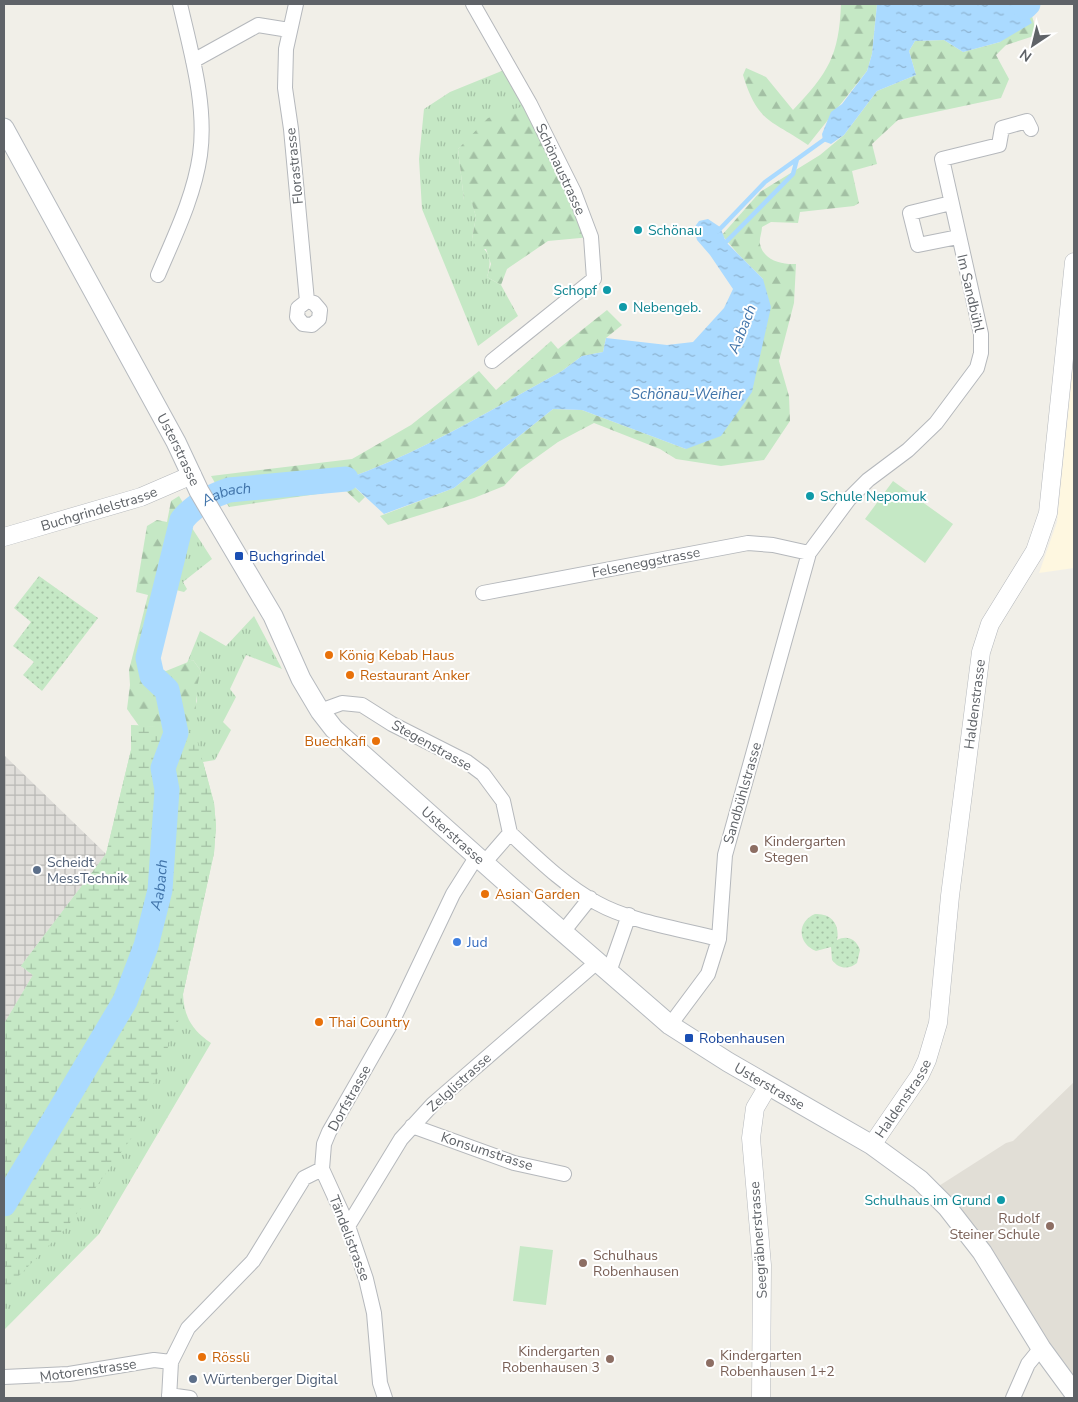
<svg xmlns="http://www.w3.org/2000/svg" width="1078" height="1402" font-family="'Nunito Sans',sans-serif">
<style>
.commercial{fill:#fef7e0}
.industrial{fill:url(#industrial-grid)}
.education{fill:#e1ded6}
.grass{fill:url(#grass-tufts)}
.forest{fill:url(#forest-firs)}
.wetland{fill:url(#wetland-marsh)}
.park{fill:url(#park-dots)}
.pitch{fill:#c5e8c5}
.water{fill:url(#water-ripples)}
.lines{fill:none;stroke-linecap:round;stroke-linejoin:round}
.stream{stroke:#aadaff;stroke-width:4.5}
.river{stroke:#aadaff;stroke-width:25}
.minor-casing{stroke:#b5b8bc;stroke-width:16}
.tertiary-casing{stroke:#b5b8bc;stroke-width:19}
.secondary-casing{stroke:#b6babf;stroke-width:21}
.minor{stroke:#fff;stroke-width:14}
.tertiary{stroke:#fff;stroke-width:18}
.secondary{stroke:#fff;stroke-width:19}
.culture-dot{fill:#0f9aa8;stroke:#fff;stroke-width:2}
.transit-dot{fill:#1a4fb4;stroke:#fff;stroke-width:2}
.food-dot{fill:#e8710a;stroke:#fff;stroke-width:2}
.education-dot{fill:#8d6e63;stroke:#fff;stroke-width:2}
.service-dot{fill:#5c6f8a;stroke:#fff;stroke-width:2}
.shop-dot{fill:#3f7fe0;stroke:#fff;stroke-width:2}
.labels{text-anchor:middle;stroke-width:4;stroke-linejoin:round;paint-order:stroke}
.street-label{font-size:14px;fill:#5f6368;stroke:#fff}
.culture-label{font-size:14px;fill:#0d838f;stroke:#fff;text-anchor:start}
.transit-label{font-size:14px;fill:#164399;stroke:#fff;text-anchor:start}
.food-label{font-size:14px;fill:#c56008;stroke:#fff;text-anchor:start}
.education-label{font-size:14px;fill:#785e54;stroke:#fff;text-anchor:start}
.service-label{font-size:14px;fill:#4e5e75;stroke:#fff;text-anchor:start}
.shop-label{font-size:14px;fill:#366cbe;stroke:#fff;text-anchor:start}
.water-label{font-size:15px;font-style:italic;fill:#4174aa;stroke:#fff}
</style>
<defs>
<pattern id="industrial-grid" width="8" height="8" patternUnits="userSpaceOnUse" patternTransform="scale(1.25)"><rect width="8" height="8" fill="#e0deda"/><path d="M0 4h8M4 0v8" fill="none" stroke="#b9b8b5"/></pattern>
<pattern id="grass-tufts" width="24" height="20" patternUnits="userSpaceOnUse" patternTransform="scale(1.25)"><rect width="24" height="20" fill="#c5e8c5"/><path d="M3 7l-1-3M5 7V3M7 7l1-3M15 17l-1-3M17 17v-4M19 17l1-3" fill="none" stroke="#a3c0a4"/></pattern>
<pattern id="forest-firs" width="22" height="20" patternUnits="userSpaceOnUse" patternTransform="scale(1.25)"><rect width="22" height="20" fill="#c5e8c5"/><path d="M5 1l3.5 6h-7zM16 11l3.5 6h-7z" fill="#a3c0a4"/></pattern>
<pattern id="wetland-marsh" width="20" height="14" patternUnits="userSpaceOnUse" patternTransform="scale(1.25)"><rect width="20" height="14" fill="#c5e8c5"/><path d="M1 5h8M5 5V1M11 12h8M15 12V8" fill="none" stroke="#a3c0a4"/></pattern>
<pattern id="park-dots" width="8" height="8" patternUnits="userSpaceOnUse" patternTransform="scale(1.25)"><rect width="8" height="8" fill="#c5e8c5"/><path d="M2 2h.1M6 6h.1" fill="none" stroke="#a3c0a4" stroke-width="1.8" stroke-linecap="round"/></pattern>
<pattern id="water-ripples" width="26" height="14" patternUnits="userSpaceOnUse" patternTransform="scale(1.25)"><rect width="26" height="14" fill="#aadaff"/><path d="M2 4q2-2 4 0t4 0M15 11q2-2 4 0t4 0" fill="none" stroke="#8eb4d2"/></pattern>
</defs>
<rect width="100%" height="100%" fill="#f1efe8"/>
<!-- commercial -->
<path class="commercial" d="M 1074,358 L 1074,568 L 1039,573 L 1057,522 Z"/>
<!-- industrial -->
<path class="industrial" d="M 4,755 L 106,854 L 21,966 L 33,975 L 4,1024 Z"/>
<!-- education -->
<path class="education" d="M 1074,1082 L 1074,1393 L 931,1191 L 1006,1143 L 1013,1141 Z"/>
<!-- grass -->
<path class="grass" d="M 509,68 L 530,104 L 473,135 L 458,149 L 464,200 L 471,199 L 476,217 L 472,239 C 489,251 493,257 487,277 L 501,285 L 518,316 L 478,346 L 422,209 L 419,159 L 424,109 L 450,92 Z
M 192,528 L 212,559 L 183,582 L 187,589 L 184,592 L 172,589 L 178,549 Z
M 254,616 L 282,669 L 246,655 L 230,689 L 236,697 L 223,722 L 231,730 L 215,760 L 203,762 L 214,803 L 216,826 L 214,853 L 183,994 C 184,1017 192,1030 211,1043 L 99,1234 L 4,1330 L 4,1024 L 33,975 L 21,966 L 106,854 L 131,750 L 131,725 L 187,729 L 197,701 L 195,688 L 201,671 L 193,660 L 187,663 L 200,631 L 226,646 Z"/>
<!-- forest -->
<path class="forest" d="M 841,4 L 877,4 L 872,54 L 867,71 L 808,145 C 771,119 758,124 743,75 L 746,68 L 766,77 L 793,110 C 828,73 839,56 841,4 Z
M 1022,4 L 1037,4 L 1031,12 L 1037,35 L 1006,45 L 996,55 L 1009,79 L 1001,98 L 898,120 L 872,144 L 877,164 L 852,171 L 859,203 L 854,206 L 800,212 L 798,223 L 771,222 L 762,227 C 762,232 759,239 760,244 C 763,260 782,265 796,264 L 794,303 L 779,361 L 789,396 L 790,421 L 764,460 L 721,466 L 676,459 L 660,449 L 594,423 L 558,442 L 519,470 L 504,486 L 474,498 L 388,525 L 380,516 L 454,488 L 553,409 L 582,410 L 686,449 L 763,279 L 738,254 L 722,235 L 760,192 L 820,155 L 844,135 L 877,91 L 916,75 L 909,51 L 915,41 L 944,40 L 963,52 L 1000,42 L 1025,7 Z
M 530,104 L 591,237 L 548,241 L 507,269 L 501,285 L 487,277 L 491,264 L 486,249 L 477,249 L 472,239 L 476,217 L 471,200 L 464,200 L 458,149 L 488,118 Z
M 607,310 L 622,325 L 606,338 L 603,352 L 582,356 L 562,371 C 491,410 422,452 346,479 L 365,497 L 359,503 L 345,490 L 229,507 L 211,476 L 352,459 L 411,425 L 479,371 L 496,390 L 551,341 L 558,349 Z
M 179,496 L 195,523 L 178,549 L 171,593 L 153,668 L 166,671 L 193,660 L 201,671 C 195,688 197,704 195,723 L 187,729 L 139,726 L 127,709 L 130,685 L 129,670 L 148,595 L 136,592 L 147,526 L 157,520 L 167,522 L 171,501 Z"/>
<!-- wetland -->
<path class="wetland" d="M 131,725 L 187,729 L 197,740 L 214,803 L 216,826 L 214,853 L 183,994 L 183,1009 L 133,1136 L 67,1227 L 4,1291 L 4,1024 L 33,975 L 21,966 L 106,854 L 131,750 Z"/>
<!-- park -->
<path class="park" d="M 39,576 L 98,618 L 42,691 L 23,675 L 34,662 L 13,646 L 31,622 L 14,608 Z
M 815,914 C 832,913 840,925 837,940 C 847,935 856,939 860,950 L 857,963 C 848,970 839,969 832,960 L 831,947 L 816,951 C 798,944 796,922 815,914 Z"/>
<!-- pitch -->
<path class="pitch" d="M 893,481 L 953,524 L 925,563 L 865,519 Z
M 520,1246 L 553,1250 L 546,1305 L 513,1301 Z"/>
<!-- water -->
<path class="water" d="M 877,4 L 1022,4 L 1032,23 L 1000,42 L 963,52 L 944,40 L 915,41 L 909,51 L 916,75 L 877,91 L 844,135 L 831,144 L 823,141 L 822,134 L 831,112 L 842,104 L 867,71 L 872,54 Z
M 708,219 L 720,227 L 726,242 L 763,279 L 771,307 L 752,392 L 721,436 L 686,449 L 582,410 L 553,409 L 454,488 L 384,514 L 346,479 C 422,452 491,410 562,371 L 582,356 L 603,352 L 606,338 L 667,345 L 693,342 L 724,308 L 733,289 L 710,255 L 697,240 L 694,228 L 699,221 Z"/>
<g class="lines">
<!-- stream -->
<path class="stream" d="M 718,231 L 765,182 L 825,139
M 726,242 L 793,174 L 797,159"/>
<!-- river -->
<g class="river">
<path d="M 1025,7 L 1028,4"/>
<path id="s1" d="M 4,1204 L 125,1001 L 146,946 L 160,890 L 167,790 L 163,768 L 176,733 L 167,690 L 152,676 L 148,658 L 182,520 C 194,505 211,496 229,490 L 346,479"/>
</g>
<defs>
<path id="minor" d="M 296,4 L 286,49 L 285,88 L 291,129 L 307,301 L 298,308 L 297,317 L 303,324 L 312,325 L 319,319 L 320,310 L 314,303 L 307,301
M 473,4 L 530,104 L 574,192 L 591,237 L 594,279 L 492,361
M 193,61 L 258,25 L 289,30
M 951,203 L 910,213 L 918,245 L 958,237
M 158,275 C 174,237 194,197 200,155 C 207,106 191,52 180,4
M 483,593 L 748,543 L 773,545 L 809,553
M 320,711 L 342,703 L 362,705 L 392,724 L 467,762 L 483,774 L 503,801 L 510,833 L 484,863
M 510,833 C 537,858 565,886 597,903 C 631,922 681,929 719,939
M 563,932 L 590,898
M 609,972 L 629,915
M 670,1025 L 708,974 L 719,939 L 725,855 L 809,553 L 849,499 L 868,480 L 908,450 L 936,423 L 977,368 L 981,353 L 981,334 L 942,159 L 999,145 L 1002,128 L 1027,121 L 1031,129
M 412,1126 L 514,1163 L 564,1174
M 348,1226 L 401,1139 L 433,1104 L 597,962
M 4,1377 L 69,1374 L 154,1360 L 171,1362
M 169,1395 L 190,1398
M 169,1398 L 171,1362 L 188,1328 L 253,1261 L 304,1178 L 322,1169
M 385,1398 L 380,1383 L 374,1313 L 366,1279 L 348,1226 L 322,1169 L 324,1144 L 329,1132 L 393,1020 L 453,894 L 477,856
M 1013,1398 L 1028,1364 L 1041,1348"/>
<g id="tertiary">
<path id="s2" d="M 4,537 L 141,497 L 192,475"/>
<path id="s3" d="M 872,1145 L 920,1075 L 927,1060 L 938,1023 L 950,896 L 981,652 L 990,624 L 1035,551 L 1048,513 L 1074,262"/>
<path d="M 761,1398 L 762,1265 L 751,1138 L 755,1108 L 768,1086"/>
</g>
<g id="secondary">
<path id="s4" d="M 4,128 L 176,442 L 199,491 L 273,616 L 301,679 L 320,711 L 334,729 L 510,886 L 670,1025 L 728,1062 L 872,1145 L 920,1180 L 947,1207 L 982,1252 L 1041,1348 L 1074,1393"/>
</g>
</defs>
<!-- minor casing -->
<use href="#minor" class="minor-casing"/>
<!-- tertiary casing -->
<use href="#tertiary" class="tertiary-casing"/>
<!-- secondary casing -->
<use href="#secondary" class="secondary-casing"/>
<!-- minor -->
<use href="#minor" class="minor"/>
<!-- tertiary -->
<use href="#tertiary" class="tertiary"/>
<!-- secondary -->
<use href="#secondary" class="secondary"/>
</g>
<!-- markers -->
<g class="culture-dot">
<circle cx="638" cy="230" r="5"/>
<circle cx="607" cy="290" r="5"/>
<circle cx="623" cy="307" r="5"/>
<circle cx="810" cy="496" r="5"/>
<circle cx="1001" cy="1200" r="5"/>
</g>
<g class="transit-dot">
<rect x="234" y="551" width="10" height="10" rx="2.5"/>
<rect x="684" y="1033" width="10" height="10" rx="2.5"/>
</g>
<g class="food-dot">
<circle cx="329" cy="655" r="5"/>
<circle cx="350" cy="675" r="5"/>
<circle cx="376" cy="741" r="5"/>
<circle cx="485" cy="894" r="5"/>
<circle cx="319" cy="1022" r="5"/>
<circle cx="202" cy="1357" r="5"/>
</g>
<g class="education-dot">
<circle cx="754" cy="849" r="5"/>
<circle cx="1050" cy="1226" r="5"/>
<circle cx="583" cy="1263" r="5"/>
<circle cx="610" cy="1359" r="5"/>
<circle cx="710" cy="1363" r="5"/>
</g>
<g class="service-dot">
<circle cx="37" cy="870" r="5"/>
<circle cx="193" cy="1379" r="5"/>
</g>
<circle class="shop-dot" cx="457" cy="942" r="5"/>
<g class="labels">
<!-- street labels -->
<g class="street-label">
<text transform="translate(294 166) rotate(-96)" y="5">Florastrasse</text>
<text transform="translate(561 169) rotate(65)" y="5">Schönaustrasse</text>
<text transform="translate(971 293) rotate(77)" y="5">Im Sandbühl</text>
<text dy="5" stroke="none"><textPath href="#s4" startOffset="366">Usterstrasse</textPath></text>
<text dy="5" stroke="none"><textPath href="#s2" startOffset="99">Buchgrindelstrasse</textPath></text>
<text transform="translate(646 562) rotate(-11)" y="5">Felseneggstrasse</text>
<text dy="5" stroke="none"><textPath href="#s3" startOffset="461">Haldenstrasse</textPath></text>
<text transform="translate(432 745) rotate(29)" y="5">Stegenstrasse</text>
<text transform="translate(742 793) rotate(-74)" y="5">Sandbühlstrasse</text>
<text dy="5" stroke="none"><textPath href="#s4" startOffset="846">Usterstrasse</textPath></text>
<text transform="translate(459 1082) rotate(-42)" y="5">Zelglistrasse</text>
<text dy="5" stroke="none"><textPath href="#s4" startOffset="1251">Usterstrasse</textPath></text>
<text transform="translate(349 1098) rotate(-61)" y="5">Dorfstrasse</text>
<text dy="5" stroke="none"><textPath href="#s3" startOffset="56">Haldenstrasse</textPath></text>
<text transform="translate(487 1151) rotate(18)" y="5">Konsumstrasse</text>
<text transform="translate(350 1238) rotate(69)" y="5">Tändelistrasse</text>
<text transform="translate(758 1240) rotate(-94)" y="5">Seegräbnerstrasse</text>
<text transform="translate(88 1370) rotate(-8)" y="5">Motorenstrasse</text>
</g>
<!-- culture labels -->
<g class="culture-label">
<text x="648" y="235">Schönau</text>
<text x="597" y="295" text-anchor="end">Schopf</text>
<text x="633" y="312">Nebengeb.</text>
<text x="820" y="501">Schule Nepomuk</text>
<text x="991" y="1205" text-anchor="end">Schulhaus im Grund</text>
</g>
<!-- transit labels -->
<g class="transit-label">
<text x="249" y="561">Buchgrindel</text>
<text x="699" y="1043">Robenhausen</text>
</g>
<!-- food labels -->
<g class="food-label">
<text x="339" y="660">König Kebab Haus</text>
<text x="360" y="680">Restaurant Anker</text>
<text x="366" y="746" text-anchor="end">Buechkafi</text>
<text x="495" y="899">Asian Garden</text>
<text x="329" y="1027">Thai Country</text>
<text x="212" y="1362">Rössli</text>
</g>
<!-- education labels -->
<g class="education-label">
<text x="764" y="846">Kindergarten<tspan x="764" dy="16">Stegen</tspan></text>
<text x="1040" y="1223" text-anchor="end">Rudolf<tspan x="1040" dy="16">Steiner Schule</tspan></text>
<text x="593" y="1260">Schulhaus<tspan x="593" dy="16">Robenhausen</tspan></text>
<text x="600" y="1356" text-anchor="end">Kindergarten<tspan x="600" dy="16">Robenhausen 3</tspan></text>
<text x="720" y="1360">Kindergarten<tspan x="720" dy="16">Robenhausen 1+2</tspan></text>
</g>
<!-- service labels -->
<g class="service-label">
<text x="47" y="867">Scheidt<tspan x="47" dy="16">MessTechnik</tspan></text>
<text x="203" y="1384">Würtenberger Digital</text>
</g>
<!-- shop labels -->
<g class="shop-label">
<text x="467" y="947">Jud</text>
</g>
<!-- water labels -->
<g class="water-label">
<text transform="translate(742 329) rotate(-68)" y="5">Aabach</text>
<text x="687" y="399">Schönau-Weiher</text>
<text dy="5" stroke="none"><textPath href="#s1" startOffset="791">Aabach</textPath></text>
<text dy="5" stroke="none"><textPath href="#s1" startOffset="358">Aabach</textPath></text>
</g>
</g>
<!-- border -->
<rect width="1078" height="1402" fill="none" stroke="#5f6368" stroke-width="10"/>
<!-- north arrow -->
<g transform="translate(1033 45) rotate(215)" stroke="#ffffff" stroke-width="4" paint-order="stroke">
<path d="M0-4L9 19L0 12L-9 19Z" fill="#5f6368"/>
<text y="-8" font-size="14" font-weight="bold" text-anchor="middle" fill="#5f6368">N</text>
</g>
</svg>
